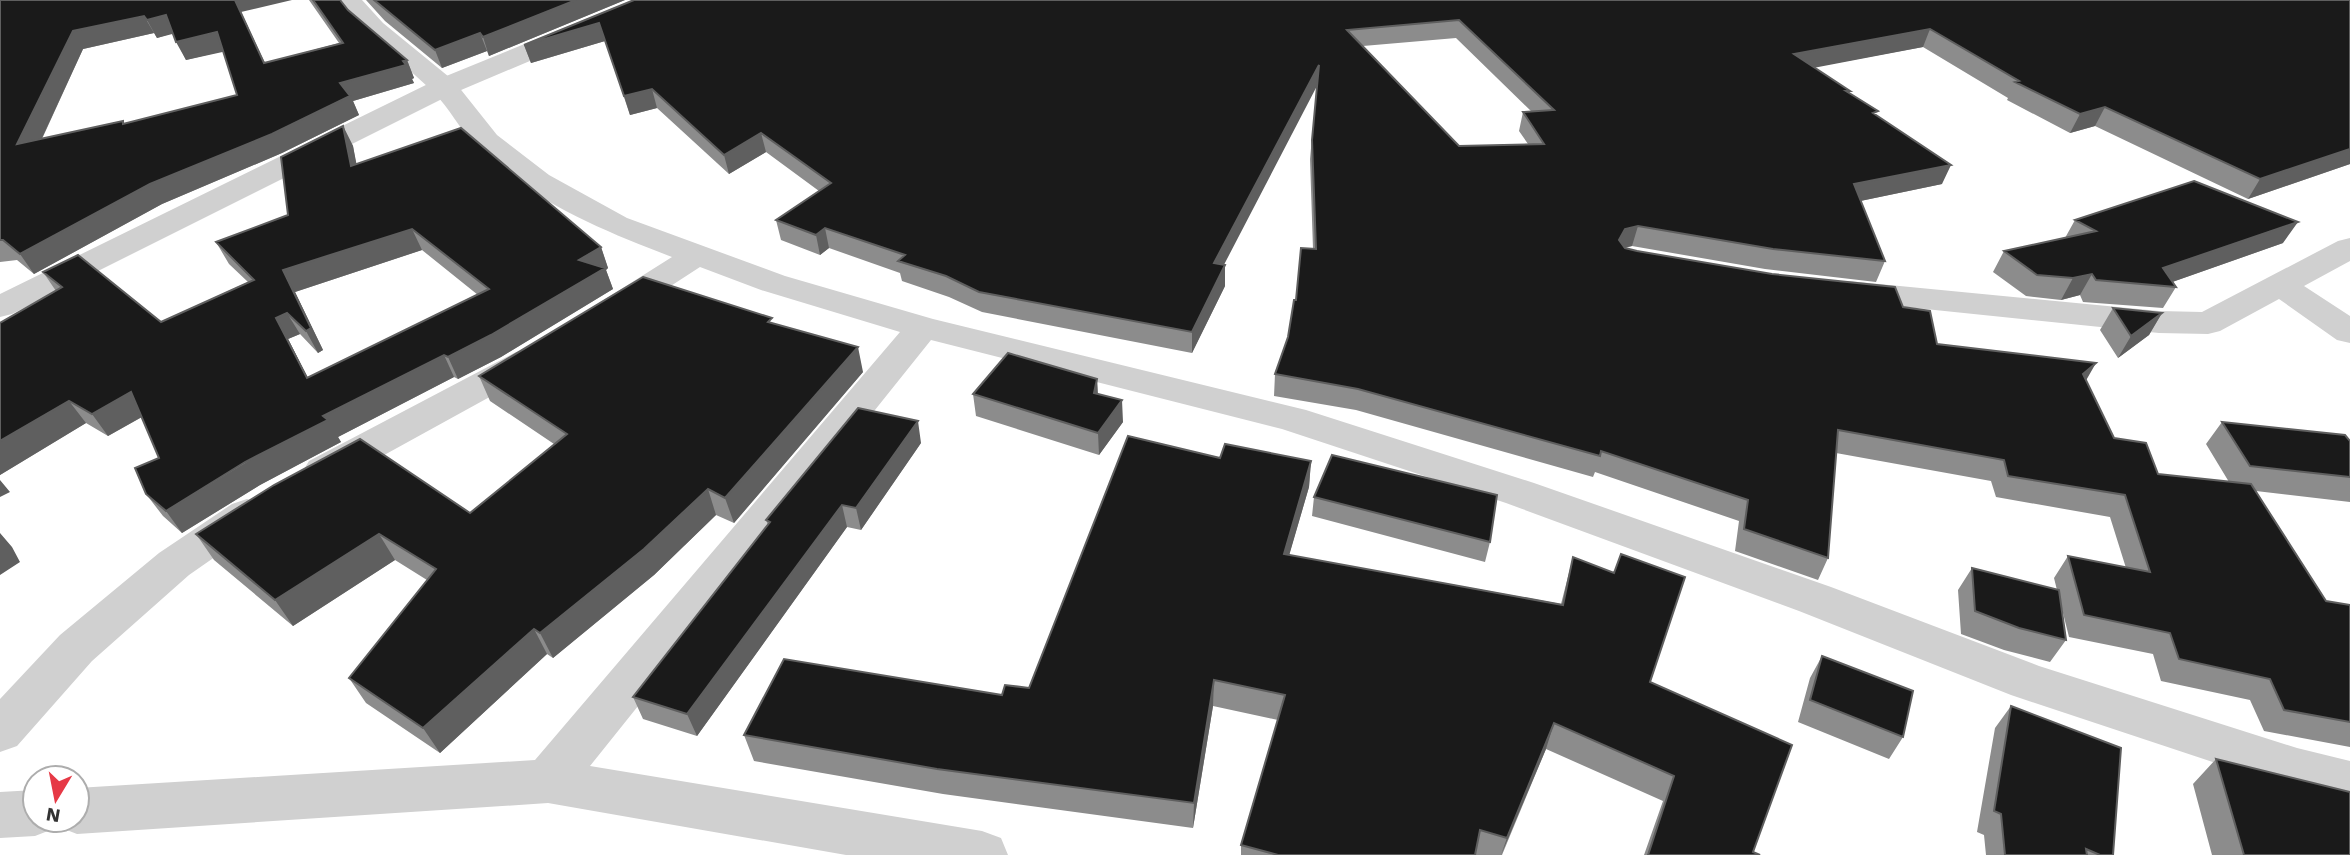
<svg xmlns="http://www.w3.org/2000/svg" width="2350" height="855" font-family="'Work Sans',sans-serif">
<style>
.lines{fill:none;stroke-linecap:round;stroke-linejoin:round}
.minor{fill:#d0d0d0;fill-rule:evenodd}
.tertiary{fill:#d0d0d0;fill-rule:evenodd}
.wall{fill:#8c8c8c;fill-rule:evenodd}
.shaded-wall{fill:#5f5f5f}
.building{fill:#1a1a1a;stroke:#5f5f5f;stroke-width:2;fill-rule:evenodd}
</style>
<rect width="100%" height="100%" fill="#fff"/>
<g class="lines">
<!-- minor -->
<path class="minor" d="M 336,0 L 362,0 L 383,23 L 454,81 L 497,135 L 549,175 L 627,218 L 785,276 L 933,319 L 1306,410 L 1534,483 L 1831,587 L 2039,666 L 2297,748 L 2350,761 L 2350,805 L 2297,790 L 2011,695 L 1799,611 L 1506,503 L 1282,429 L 931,340 L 590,766 L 982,831 L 1001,838 L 1008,855 L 846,855 L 548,803 L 77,834 L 59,827 L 56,822 L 53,829 L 35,836 L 0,838 L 0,792 L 35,790 L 35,820 L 77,820 L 77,788 L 535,760 L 900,332 L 761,290 L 700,267 L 623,317 L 611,320 L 599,317 L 594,310 L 599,303 L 672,257 C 605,232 527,199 476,147 C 460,130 450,108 433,92 C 402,60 361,37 336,0 Z
M 2350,238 L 2350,261 L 2304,286 L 2350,316 L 2350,343 L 2337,340 L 2279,299 L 2220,331 L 2208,334 L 2159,333 L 1848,301 L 1836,298 L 1831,291 L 1836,284 L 1848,281 L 2159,311 L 2202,312 L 2338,241 Z
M 529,349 L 542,352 L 547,360 L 542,368 L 337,481 L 323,485 L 309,481 L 303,471 L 309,461 L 516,352 Z
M 247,499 L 262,504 L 268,514 L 262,524 L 189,575 L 92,661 L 17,746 L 0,752 L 0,699 L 60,635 L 159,553 L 232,504 Z"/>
<!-- tertiary -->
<path class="tertiary" d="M 632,0 L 665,0 L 662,5 L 454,93 L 12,314 L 0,317 L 0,294 L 434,81 Z"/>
</g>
<!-- wall -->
<path class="wall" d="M 0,0 L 241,12 L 265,63 L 339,43 L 309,0 L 340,0 L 348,10 L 407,60 L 414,78 L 412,79 L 414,83 L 353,101 L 359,115 L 282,153 L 162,204 L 34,274 L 17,260 L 0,262 ZM 154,33 L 157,38 L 173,33 L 186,60 L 223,51 L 237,95 L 125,124 L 123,121 L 42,139 L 83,49 Z
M 366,0 L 625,0 L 489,56 L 487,51 L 442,68 L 385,21 Z
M 634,0 L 2350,0 L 2350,164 L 2248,199 L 2095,126 L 2070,133 L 2007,100 L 2008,98 L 1923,47 L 1814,67 L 1850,91 L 1849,93 L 1876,115 L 1942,184 L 1860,201 L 1885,261 L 1876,282 L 1765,269 L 1632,246 L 1625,248 L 1903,307 L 1937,344 L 2086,380 L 2114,438 L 2158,474 L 2229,482 L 2206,444 L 2222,422 L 2350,441 L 2350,502 L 2256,491 L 2326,601 L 2350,605 L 2350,747 L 2264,731 L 2250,700 L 2161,681 L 2153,654 L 2069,637 L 2062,609 L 2066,640 L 2050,662 L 2004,650 L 1961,634 L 1958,590 L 1972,568 L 2057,590 L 2054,578 L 2068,556 L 2126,568 L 2110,517 L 1996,497 L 1991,481 L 1836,453 L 1828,558 L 1818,580 L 1735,551 L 1739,521 L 1595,472 L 1593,477 L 1356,410 L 1274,396 L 1275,374 L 1288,337 L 1296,300 L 1313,249 L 1310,159 L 1317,84 L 1223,265 L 1225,286 L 1192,353 L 982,312 L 949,297 L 902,281 L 900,273 L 829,248 L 820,255 L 781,240 L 776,220 L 819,191 L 766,152 L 729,174 L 657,108 L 630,115 L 605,41 L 531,63 L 524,45 ZM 1456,38 L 1531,111 L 1523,112 L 1519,131 L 1528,144 L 1459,146 L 1363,46 Z
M 343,126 L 353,146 L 356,164 L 601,247 L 608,268 L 606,270 L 613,289 L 501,357 L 458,379 L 454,377 L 338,437 L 341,442 L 260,485 L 182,533 L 163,516 L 146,494 L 159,458 L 142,417 L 108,436 L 86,423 L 0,475 L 0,323 L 56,291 L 43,272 L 161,322 L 248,282 L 229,264 L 216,242 L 288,215 ZM 422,250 L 478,295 L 308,378 L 288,339 L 300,334 L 318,353 L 323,350 L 295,292 Z
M 2075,220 L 2283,243 L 2172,282 L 2176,287 L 2163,308 L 2083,302 L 2080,295 L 2061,300 L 2026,296 L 1993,272 L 2004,251 L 2065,238 Z
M 2113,308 L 2162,313 L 2149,335 L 2118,358 L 2100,330 Z
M 773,324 L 863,372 L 734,523 L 716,515 L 654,575 L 553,658 L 547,654 L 440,753 L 366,703 L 349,678 L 427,580 L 395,560 L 293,626 L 214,560 L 196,534 L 470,513 L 554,444 L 490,401 L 479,376 Z
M 1097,379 L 1098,394 L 1123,422 L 1099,455 L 976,416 L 973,394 Z
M 921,443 L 861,530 L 847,527 L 697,736 L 643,719 L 633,697 L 768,525 L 766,520 Z
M 1311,461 L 1309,487 L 1289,555 L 1561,604 L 1573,557 L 1753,852 L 1760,855 L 1644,855 L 1663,801 L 1546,749 L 1502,855 L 1241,855 L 1241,845 L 1278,720 L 1213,706 L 1193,828 L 943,794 L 754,761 L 744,735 L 1002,695 L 1029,688 Z
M 1314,497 L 1490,542 L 1485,562 L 1312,516 Z
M 1822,656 L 1903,737 L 1889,759 L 1798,722 L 1810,678 Z
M 2011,706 L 2113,855 L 1986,855 L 1984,835 L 1977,832 L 1995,728 Z
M 2216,759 L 2350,855 L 2212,855 L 2193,784 Z"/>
<!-- shaded-wall -->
<path class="shaded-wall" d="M 235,0 L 292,0 L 241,12 L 273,82 Z
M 576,0 L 625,0 L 489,56 L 483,37 Z
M 166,15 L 176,33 L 157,38 L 147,20 Z
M 144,16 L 154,33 L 83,49 L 30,164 L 17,144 L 73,31 Z
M 599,23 L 605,41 L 531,63 L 524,45 Z
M 1930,29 L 1923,47 L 1787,73 L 1794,54 Z
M 217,32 L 227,51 L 186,60 L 176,42 Z
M 480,33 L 487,51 L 442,68 L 435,50 Z
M 407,60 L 414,78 L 412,79 L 414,83 L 353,101 L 359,115 L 282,153 L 162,204 L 34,274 L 20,254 L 340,83 Z
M 1319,65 L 1318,84 L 1214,284 L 1214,263 Z
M 652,89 L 657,108 L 630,115 L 624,96 Z
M 2105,107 L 2095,126 L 2070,133 L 2080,114 Z
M 343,126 L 353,146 L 361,187 L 351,166 Z
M 761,133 L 766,152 L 729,174 L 724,155 Z
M 2350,149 L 2350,164 L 2248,199 L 2260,179 Z
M 1951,165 L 1942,184 L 1846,204 L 1854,184 Z
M 2298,222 L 2283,243 L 2161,286 L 2163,268 Z
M 1638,226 L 1632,246 L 1619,249 L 1619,240 L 1625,229 Z
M 825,228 L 829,248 L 820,255 L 816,235 Z
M 412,229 L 422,250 L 295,292 L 323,350 L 318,353 L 306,331 L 283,270 Z
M 601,247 L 608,268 L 606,270 L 613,289 L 501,357 L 458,379 L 448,357 L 579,260 Z
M 1225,265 L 1225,286 L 1192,353 L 1192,332 Z
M 2092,274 L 2080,295 L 2061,300 L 2073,278 Z
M 287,313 L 300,334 L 288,339 L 319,400 L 307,378 L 276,318 Z
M 2162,313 L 2149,335 L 2118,358 L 2131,336 Z
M 858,347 L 863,372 L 734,523 L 725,498 Z
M 444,355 L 454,377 L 338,437 L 341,442 L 260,485 L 182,533 L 166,511 L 323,416 Z
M 2096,363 L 2084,384 L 2083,374 Z
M 1097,379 L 1098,401 L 1094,393 Z
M 131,392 L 147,414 L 108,436 L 92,414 Z
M 1122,400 L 1123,422 L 1099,455 L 1098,433 Z
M 69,401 L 86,423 L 0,475 L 0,441 Z
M 918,421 L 921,443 L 861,530 L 856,508 Z
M 1311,461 L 1309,487 L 1282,580 L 1284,554 Z
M 0,480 L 10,492 L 0,497 Z
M 708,489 L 716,515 L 654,575 L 553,658 L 540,633 Z
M 842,505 L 847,527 L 697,736 L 687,714 Z
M 0,533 L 12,547 L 20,562 L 0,575 Z
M 379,534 L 395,560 L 293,626 L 275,600 Z
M 534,629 L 547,654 L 440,753 L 423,728 Z
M 1214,680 L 1213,706 L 1193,828 L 1194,803 Z
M 1554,723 L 1546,749 L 1501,855 L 1507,838 Z"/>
<!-- building -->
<path class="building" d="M 0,0 L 235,0 L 264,63 L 343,43 L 313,0 L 340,0 L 348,10 L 407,60 L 403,61 L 406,65 L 340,83 L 350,96 L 272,134 L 150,184 L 20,254 L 3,240 L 0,240 ZM 166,15 L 176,42 L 217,32 L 237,95 L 123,124 L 123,121 L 17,144 L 73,31 L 144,16 L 147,20 Z
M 374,0 L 576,0 L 483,37 L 480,33 L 435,50 Z
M 634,0 L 2350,0 L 2350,149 L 2260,179 L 2105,107 L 2080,114 L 2015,82 L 2019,81 L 1930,29 L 1794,54 L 1850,91 L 1846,91 L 1878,111 L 1873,113 L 1951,165 L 1854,184 L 1885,261 L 1773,249 L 1638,226 L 1625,229 L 1619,240 L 1625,248 L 1637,251 L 1772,274 L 1895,287 L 1903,307 L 1930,311 L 1937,344 L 2096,363 L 2083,374 L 2114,438 L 2146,443 L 2158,474 L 2251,484 L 2326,601 L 2350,605 L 2350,722 L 2284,710 L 2270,679 L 2179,659 L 2170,633 L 2084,615 L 2068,556 L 2150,572 L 2125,495 L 2008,476 L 2004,460 L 1838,430 L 1828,558 L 1744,529 L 1748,500 L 1601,451 L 1600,456 L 1358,389 L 1275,374 L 1288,337 L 1294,300 L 1296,300 L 1301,248 L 1316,249 L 1312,140 L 1319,65 L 1214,263 L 1225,265 L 1192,332 L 979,292 L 946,276 L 898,261 L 905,255 L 825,228 L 816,235 L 776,220 L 831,183 L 761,133 L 724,155 L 652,89 L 624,96 L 599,23 L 524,45 ZM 1459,20 L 1554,110 L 1523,112 L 1544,144 L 1459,146 L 1347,30 Z
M 343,126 L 351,166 L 461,128 L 601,247 L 579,260 L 605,268 L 491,335 L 448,357 L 444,355 L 323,416 L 328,420 L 245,462 L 166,511 L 146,494 L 135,468 L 159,458 L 131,392 L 92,414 L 69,401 L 0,441 L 0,323 L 62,287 L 43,272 L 78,255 L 161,322 L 254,280 L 216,242 L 288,215 L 281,157 ZM 412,229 L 489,289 L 307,378 L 276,318 L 287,313 L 306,331 L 311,328 L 283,270 Z
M 2194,181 L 2298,222 L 2163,268 L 2176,287 L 2096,280 L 2092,274 L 2073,278 L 2037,275 L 2004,251 L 2096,231 L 2075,220 Z
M 643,277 L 772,318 L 768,322 L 858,347 L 725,498 L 708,489 L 644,549 L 540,633 L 534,629 L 423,728 L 349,678 L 436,569 L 379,534 L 275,600 L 196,534 L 274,485 L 360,439 L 470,513 L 567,434 L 479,376 Z
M 2113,308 L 2162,313 L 2131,336 Z
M 1008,353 L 1097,379 L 1094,393 L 1122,400 L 1098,433 L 973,394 Z
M 858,408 L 918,421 L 856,508 L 842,505 L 687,714 L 633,697 L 770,522 L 766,520 Z
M 2222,422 L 2345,435 L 2350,441 L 2350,477 L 2250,466 Z
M 1128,436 L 1220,458 L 1225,444 L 1311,461 L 1284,554 L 1563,605 L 1573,557 L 1614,573 L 1621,554 L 1685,577 L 1650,682 L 1792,745 L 1753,852 L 1760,855 L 1648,855 L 1674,776 L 1554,723 L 1507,838 L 1480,830 L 1475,855 L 1278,855 L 1241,845 L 1285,695 L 1214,680 L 1194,803 L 937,769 L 744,735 L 784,659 L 1002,695 L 1005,685 L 1029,688 Z
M 1332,455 L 1497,495 L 1490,542 L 1314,497 Z
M 1972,568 L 2059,590 L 2066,640 L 2019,628 L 1975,611 Z
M 1822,656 L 1913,691 L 1903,737 L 1810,700 Z
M 2011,706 L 2121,748 L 2113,855 L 2100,855 L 2086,849 L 2087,855 L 2005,855 L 2001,814 L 1994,811 Z
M 2216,759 L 2350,792 L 2350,855 L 2244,855 Z"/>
<!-- north arrow -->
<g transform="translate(56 799) rotate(190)"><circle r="33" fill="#ffffff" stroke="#adadad" stroke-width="2"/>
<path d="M0-5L12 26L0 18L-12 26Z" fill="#e63946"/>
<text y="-10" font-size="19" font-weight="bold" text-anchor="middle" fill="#333333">N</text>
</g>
</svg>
